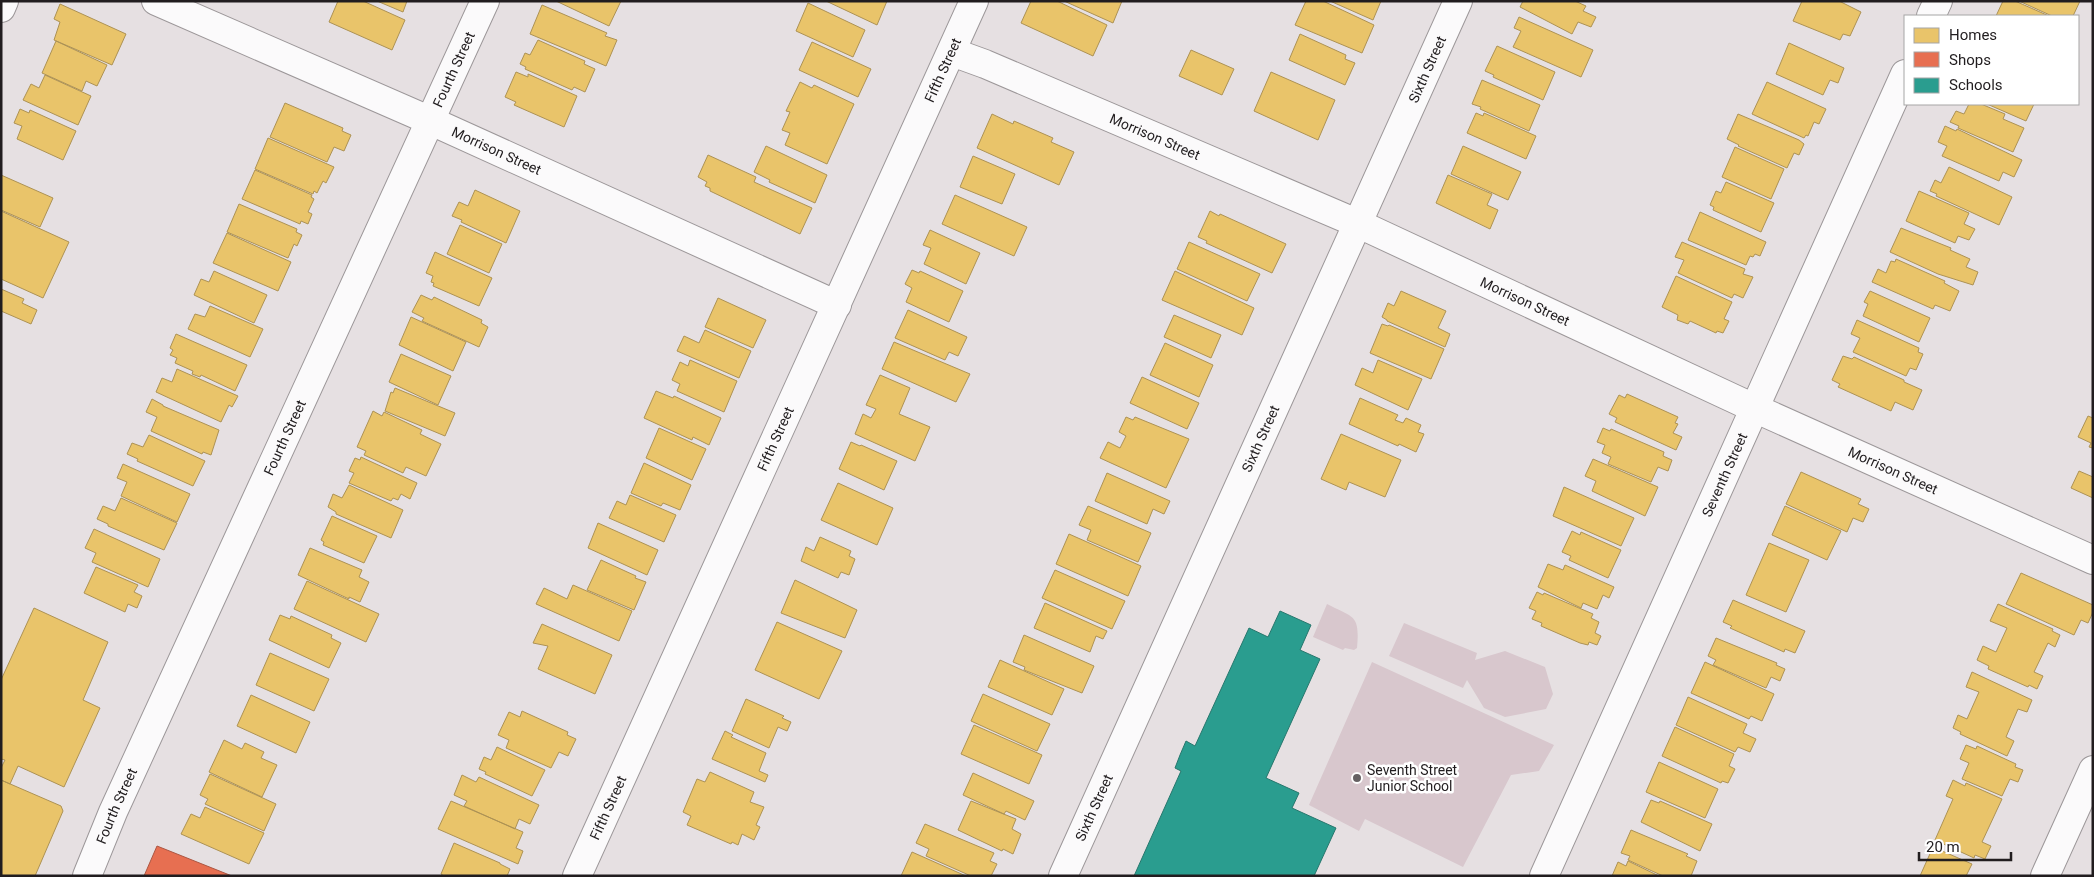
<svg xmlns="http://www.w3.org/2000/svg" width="2094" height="877" font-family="Roboto,sans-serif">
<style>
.green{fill:#d8c7cd}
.homes{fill:#e9c46a;stroke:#ad9254}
.shops{fill:#e76f51;stroke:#ac5642}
.schools{fill:#2a9d8f;stroke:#27776d}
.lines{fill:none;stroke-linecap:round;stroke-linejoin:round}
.street-casing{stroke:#9c9799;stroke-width:30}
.street{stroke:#fbfafb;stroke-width:28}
.poi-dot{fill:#666163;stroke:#fff;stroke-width:2}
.labels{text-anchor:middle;stroke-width:5;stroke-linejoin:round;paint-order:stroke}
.street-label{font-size:14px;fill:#211d1f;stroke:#fff}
.poi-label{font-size:14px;fill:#211d1f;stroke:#fff;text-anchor:start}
</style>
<rect width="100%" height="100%" fill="#e6e0e2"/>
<!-- green -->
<path class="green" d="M 1327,604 C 1354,618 1360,614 1357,648 L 1354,650 L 1345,648 L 1343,650 L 1313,637 Z
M 1404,623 L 1477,653 L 1475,660 L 1505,651 L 1545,667 L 1553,694 L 1546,709 L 1505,717 L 1484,708 L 1467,680 L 1463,688 L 1389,656 Z
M 1372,662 L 1554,745 L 1539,771 L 1511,775 L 1463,867 L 1365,819 L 1359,831 L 1309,805 Z"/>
<!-- homes -->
<path class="homes" d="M 338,1 L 363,1 L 405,20 L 392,50 L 329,22 Z
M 377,1 L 407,1 L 403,12 Z
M 556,1 L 621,1 L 609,26 Z
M 826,1 L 887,1 L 877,25 Z
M 1031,1 L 1057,1 L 1107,25 L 1093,56 L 1021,23 Z
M 1064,1 L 1122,1 L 1113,23 Z
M 1306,1 L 1323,1 L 1374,25 L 1362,53 L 1295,25 Z
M 1330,1 L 1381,1 L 1373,20 Z
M 1523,1 L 1575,1 L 1586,6 L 1583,11 L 1596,17 L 1591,27 L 1578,22 L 1572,34 L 1520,7 Z
M 1802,1 L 1839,1 L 1861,12 L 1850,36 L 1843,34 L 1840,40 L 1793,21 Z
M 2003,1 L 2015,1 L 2049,16 L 1996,16 Z
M 2019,1 L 2080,1 L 2073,16 L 2052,16 Z
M 808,3 L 865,30 L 853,57 L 796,31 Z
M 60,4 L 126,34 L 112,65 L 54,40 L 60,22 L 54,19 Z
M 542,5 L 607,33 L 605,36 L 617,40 L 606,66 L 530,34 Z
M 1519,17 L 1593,50 L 1581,77 L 1513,47 L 1521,31 L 1514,28 Z
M 1300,34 L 1346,55 L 1345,59 L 1355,63 L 1345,85 L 1289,60 Z
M 538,40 L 585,61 L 584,64 L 595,69 L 585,92 L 574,87 L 572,90 L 525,69 L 526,67 L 520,64 L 525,53 L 530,55 Z
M 56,41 L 107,65 L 97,86 L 86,81 L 82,91 L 42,73 Z
M 812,42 L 871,69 L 858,97 L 799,70 Z
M 1789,43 L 1844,68 L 1838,83 L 1830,80 L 1823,95 L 1776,74 Z
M 1497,46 L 1555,72 L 1543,100 L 1493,77 L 1494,75 L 1485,71 Z
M 1191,50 L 1234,69 L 1222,95 L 1179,76 Z
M 516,72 L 528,77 L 528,74 L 577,96 L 564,127 L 514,105 L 516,102 L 505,97 Z
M 1271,72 L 1335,100 L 1318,140 L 1254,111 Z
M 45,75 L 91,96 L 78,125 L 23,100 L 31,84 L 39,88 Z
M 1482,80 L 1540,105 L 1529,131 L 1480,109 L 1481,107 L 1472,104 Z
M 800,82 L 812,88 L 814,85 L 854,104 L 827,164 L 785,145 L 790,133 L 782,130 L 790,112 L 786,111 Z
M 1767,82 L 1826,109 L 1819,124 L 1814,122 L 1808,136 L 1806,135 L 1804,138 L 1752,114 Z
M 285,103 L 343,128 L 342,131 L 351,135 L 344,151 L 334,147 L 327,162 L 270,137 Z
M 1969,104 L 1981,104 L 2005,114 L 2003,119 L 2024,128 L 2013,152 L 1958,128 L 1959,126 L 1950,122 L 1956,111 L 1964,114 Z
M 1987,104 L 2034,104 L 2026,121 Z
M 20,109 L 29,113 L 30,110 L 76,131 L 63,160 L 17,139 L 22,126 L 14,123 Z
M 1476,113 L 1483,116 L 1484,113 L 1536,136 L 1526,159 L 1467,133 Z
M 992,114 L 1013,124 L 1014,121 L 1053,138 L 1051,142 L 1074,152 L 1059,185 L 977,148 Z
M 1738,114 L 1799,140 L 1804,144 L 1799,155 L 1794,153 L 1787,168 L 1738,146 L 1739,145 L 1727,139 Z
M 1945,126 L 1956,131 L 1957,129 L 2022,160 L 2014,177 L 2003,172 L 1999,181 L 1942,156 L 1947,146 L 1938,142 Z
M 268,138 L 334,167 L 326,183 L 323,181 L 317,193 L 314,191 L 313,194 L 255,169 Z
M 766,146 L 827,175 L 815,203 L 769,182 L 770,180 L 754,172 Z
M 1463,146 L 1521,172 L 1508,200 L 1451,174 Z
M 1735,147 L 1784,169 L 1771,199 L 1722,177 Z
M 708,155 L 756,177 L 754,182 L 812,208 L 800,234 L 710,191 L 710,188 L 705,186 L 707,182 L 698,177 Z
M 973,156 L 1015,174 L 1002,204 L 960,187 Z
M 1949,167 L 2012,197 L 1999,225 L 1936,196 L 1937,194 L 1930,191 L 1935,180 L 1941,183 Z
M 255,170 L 312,195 L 311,197 L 314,199 L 308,212 L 312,214 L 308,224 L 301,221 L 300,224 L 242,199 Z
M 1,175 L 53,198 L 40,227 L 1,210 Z
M 1448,175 L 1492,194 L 1487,205 L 1498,210 L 1490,229 L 1436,203 Z
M 1726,182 L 1774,203 L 1761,232 L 1713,210 L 1714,207 L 1710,205 L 1716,191 L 1721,193 Z
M 475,190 L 520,211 L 506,243 L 461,222 L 462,220 L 452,216 L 459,202 L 468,206 Z
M 1919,191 L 1969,213 L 1964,224 L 1975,229 L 1969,240 L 1958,236 L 1955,243 L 1906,221 Z
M 955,195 L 1027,227 L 1014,256 L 942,224 Z
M 239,204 L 297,229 L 296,232 L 302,235 L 297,246 L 294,244 L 288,258 L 227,232 Z
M 1,211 L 69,242 L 43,298 L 1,279 Z
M 1210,211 L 1219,216 L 1220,214 L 1286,244 L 1272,273 L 1206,243 L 1207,241 L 1198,237 Z
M 1700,212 L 1766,242 L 1760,256 L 1755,254 L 1753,257 L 1750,256 L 1746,265 L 1688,240 Z
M 460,225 L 502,244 L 489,273 L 447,254 Z
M 1901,228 L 1951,248 L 1950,250 L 1970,259 L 1966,267 L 1978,272 L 1973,285 L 1938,274 L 1890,252 Z
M 930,230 L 980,253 L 966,284 L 924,264 L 931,248 L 923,245 Z
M 227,233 L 291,262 L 278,291 L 213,263 Z
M 1189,242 L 1260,274 L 1247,301 L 1177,269 Z
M 1682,242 L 1745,269 L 1743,274 L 1753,277 L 1743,298 L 1734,294 L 1732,298 L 1678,273 L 1684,260 L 1675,257 Z
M 435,252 L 492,278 L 479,306 L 433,286 L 434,283 L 431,282 L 433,276 L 426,273 Z
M 1896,259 L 1945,281 L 1944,283 L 1959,291 L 1950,311 L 1935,305 L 1933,309 L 1872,282 L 1878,269 L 1886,273 L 1891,261 L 1895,262 Z
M 912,270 L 919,273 L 920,271 L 963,291 L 949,322 L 906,302 L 912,288 L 905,284 Z
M 214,271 L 267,295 L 254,323 L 194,295 L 201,279 L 209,282 Z
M 1175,271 L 1254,308 L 1242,335 L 1162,300 Z
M 1676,276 L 1732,302 L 1724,319 L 1729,321 L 1723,333 L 1717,331 L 1716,333 L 1690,321 L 1688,324 L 1677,320 L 1678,315 L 1662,307 Z
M 1,289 L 24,299 L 22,303 L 37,310 L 31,324 L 1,311 Z
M 1401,291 L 1446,311 L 1438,328 L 1450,334 L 1445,347 L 1387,321 L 1387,320 L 1382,317 L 1388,303 L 1394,306 Z
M 1870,291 L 1930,318 L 1919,342 L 1863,316 L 1868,304 L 1864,302 Z
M 421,295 L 432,300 L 434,297 L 482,320 L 481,323 L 488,327 L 479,347 L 422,321 L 424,318 L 412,312 Z
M 718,298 L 766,320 L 753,348 L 705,327 Z
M 210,306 L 263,329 L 250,357 L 188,329 L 195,314 L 205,317 Z
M 908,310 L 967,337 L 958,356 L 949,352 L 945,360 L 895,338 Z
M 1174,315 L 1221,335 L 1211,358 L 1164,337 Z
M 411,317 L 466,342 L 453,371 L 399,345 Z
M 1857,320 L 1919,348 L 1918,352 L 1923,354 L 1916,370 L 1910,368 L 1906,376 L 1853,352 L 1860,338 L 1851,334 Z
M 1382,324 L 1388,326 L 1389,325 L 1444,349 L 1431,379 L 1370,353 Z
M 705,330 L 751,351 L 739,378 L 677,351 L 684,336 L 699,343 Z
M 176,334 L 247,365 L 235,391 L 201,375 L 200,377 L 192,374 L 193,371 L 175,363 L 177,358 L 170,355 L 173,350 L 170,348 Z
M 894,342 L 970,374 L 956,402 L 882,369 Z
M 1165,343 L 1213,365 L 1199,397 L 1150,375 Z
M 401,354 L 451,376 L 438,405 L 389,382 Z
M 1843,356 L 1852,359 L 1854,357 L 1904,380 L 1904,382 L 1922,390 L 1913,410 L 1895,402 L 1891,411 L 1838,387 L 1840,384 L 1832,380 Z
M 690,360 L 737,381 L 724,412 L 677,391 L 680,384 L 672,380 L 680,362 L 688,366 Z
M 1378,360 L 1422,379 L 1408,410 L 1355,385 L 1362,368 L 1373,373 Z
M 177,369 L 238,396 L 232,407 L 229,405 L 221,422 L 156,392 L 162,378 L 172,382 Z
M 880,375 L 910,388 L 899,414 L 930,427 L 915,461 L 855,434 L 863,414 L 871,418 L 876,409 L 866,405 Z
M 1142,377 L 1199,403 L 1187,429 L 1130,403 Z
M 395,388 L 455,413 L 445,436 L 385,411 L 391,392 L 393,393 Z
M 656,391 L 673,398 L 674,396 L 721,418 L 709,445 L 693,437 L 692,440 L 644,418 Z
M 1627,394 L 1678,417 L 1675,423 L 1678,424 L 1673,433 L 1682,437 L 1676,450 L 1615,422 L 1617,418 L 1609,414 L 1619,395 L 1625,398 Z
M 1360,398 L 1398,415 L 1395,420 L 1403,423 L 1406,418 L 1421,425 L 1418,432 L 1424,434 L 1416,452 L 1399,444 L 1398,446 L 1349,424 Z
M 152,399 L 163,405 L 163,406 L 219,430 L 211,455 L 203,452 L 202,454 L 151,431 L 157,417 L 146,412 Z
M 373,411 L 382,416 L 384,412 L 422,430 L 420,434 L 441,444 L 426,476 L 406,467 L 403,473 L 364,455 L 366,451 L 357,447 Z
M 2088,416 L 2093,418 L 2093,448 L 2089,447 L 2091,443 L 2078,437 Z
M 1126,417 L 1133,420 L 1135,417 L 1189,439 L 1166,488 L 1100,458 L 1108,442 L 1120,448 L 1126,436 L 1119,432 Z
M 659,428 L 706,449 L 692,480 L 646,458 Z
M 1603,428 L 1610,431 L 1611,429 L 1664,452 L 1663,456 L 1672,460 L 1668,471 L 1658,467 L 1651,482 L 1608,464 L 1611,457 L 1602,453 L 1605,445 L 1597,442 Z
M 1341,434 L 1401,460 L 1385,497 L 1349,482 L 1346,490 L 1321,479 Z
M 149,435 L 205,461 L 193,486 L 137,461 L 138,459 L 127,454 L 132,443 L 143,447 Z
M 851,442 L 860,446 L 861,445 L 897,461 L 884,490 L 839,469 Z
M 361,457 L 417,483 L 410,499 L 401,494 L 398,500 L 393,498 L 391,501 L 349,483 L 354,473 L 349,471 L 355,458 L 360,460 Z
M 1593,459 L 1658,487 L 1645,516 L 1592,491 L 1596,481 L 1585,476 Z
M 644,463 L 691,485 L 680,510 L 663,503 L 661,506 L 631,493 Z
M 123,464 L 190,494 L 177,522 L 121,496 L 127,482 L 117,478 Z
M 2079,471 L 2093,477 L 2093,498 L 2071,488 Z
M 1801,472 L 1861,499 L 1858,504 L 1869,509 L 1863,522 L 1853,518 L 1847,532 L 1786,504 Z
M 1107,473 L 1170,501 L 1164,514 L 1153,509 L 1147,524 L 1095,501 Z
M 838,483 L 893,508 L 877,545 L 821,520 Z
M 349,485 L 403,510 L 391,538 L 336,514 L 336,512 L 328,507 L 333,494 L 342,498 Z
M 1564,487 L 1634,518 L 1621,546 L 1553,516 Z
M 630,495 L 676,515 L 664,542 L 609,518 L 617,501 L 626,505 Z
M 121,498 L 177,523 L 164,550 L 108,526 L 108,524 L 97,519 L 103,506 L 115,511 Z
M 1088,506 L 1151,533 L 1138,562 L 1087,540 L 1091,530 L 1079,525 Z
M 1785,506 L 1841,531 L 1827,560 L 1772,535 Z
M 332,516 L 377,536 L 364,563 L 323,545 L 324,542 L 321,540 Z
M 598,523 L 658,550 L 647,575 L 588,548 Z
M 94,529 L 160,559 L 148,587 L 92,562 L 96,553 L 85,548 Z
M 1572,531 L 1580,535 L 1581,532 L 1621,550 L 1608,578 L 1569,560 L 1571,556 L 1562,552 Z
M 1069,534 L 1141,566 L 1128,596 L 1056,564 Z
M 820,537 L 851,551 L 849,556 L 855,559 L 849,575 L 841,572 L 838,578 L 801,561 L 806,547 L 814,551 Z
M 1769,543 L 1809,560 L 1786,612 L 1746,595 Z
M 310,548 L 362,570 L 359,577 L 369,582 L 360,602 L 349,597 L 349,599 L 298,575 Z
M 601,560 L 636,576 L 635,578 L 646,582 L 634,610 L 587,590 Z
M 1548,564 L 1563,570 L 1565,565 L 1614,587 L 1609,598 L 1603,595 L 1597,609 L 1583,603 L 1581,608 L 1538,587 Z
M 96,567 L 138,585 L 134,592 L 142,596 L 137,608 L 128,604 L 125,612 L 84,593 Z
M 1055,570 L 1125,601 L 1112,629 L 1042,598 Z
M 2021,573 L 2093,605 L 2093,612 L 2088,623 L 2081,620 L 2074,635 L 2006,604 Z
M 795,580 L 857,610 L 845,638 L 781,613 Z
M 307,581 L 379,614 L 366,642 L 294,609 Z
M 573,585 L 632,611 L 619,641 L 536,604 L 544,588 L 567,599 Z
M 1537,592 L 1543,595 L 1544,593 L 1593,614 L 1591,618 L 1599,622 L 1595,633 L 1601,636 L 1597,645 L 1589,642 L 1588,645 L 1580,643 L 1541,626 L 1542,623 L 1532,619 L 1536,611 L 1529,608 Z
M 1733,600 L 1805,631 L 1795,653 L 1785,649 L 1784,652 L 1730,628 L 1732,626 L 1723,622 Z
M 1045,603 L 1107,631 L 1103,639 L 1096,636 L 1090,652 L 1034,628 Z
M 1998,604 L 2053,629 L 2052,631 L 2060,635 L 2055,647 L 2048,643 L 2034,672 L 2043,676 L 2037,689 L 2029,685 L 2028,687 L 1988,669 L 1989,666 L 1977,660 L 1983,646 L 1996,652 L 2007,628 L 1990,621 Z
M 34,608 L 108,642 L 83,700 L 100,708 L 64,787 L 18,766 L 10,784 L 1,780 L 1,768 L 5,760 L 1,759 L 1,680 Z
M 280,615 L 290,619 L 291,616 L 332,635 L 331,638 L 341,643 L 329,668 L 269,640 Z
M 777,622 L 842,651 L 819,699 L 755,670 Z
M 542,624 L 612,655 L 595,694 L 538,669 L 548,646 L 533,643 Z
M 1024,635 L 1094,666 L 1082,693 L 1024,670 L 1025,667 L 1013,662 Z
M 1716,638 L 1777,663 L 1776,665 L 1785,669 L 1780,681 L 1771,677 L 1766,688 L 1713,665 L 1716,660 L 1708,656 Z
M 270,653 L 329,679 L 314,711 L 256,685 Z
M 1000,660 L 1064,689 L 1052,715 L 988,687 Z
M 1705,662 L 1774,694 L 1762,721 L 1751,716 L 1749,719 L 1691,693 Z
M 1972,672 L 2032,700 L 2027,712 L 2018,709 L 2006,737 L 2014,741 L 2007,756 L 1960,734 L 1961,732 L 1953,728 L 1958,715 L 1967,719 L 1979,692 L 1966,687 Z
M 983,694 L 1050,724 L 1037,751 L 971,721 Z
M 251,695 L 310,722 L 296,753 L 237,726 Z
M 1688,697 L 1747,724 L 1743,733 L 1756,739 L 1750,752 L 1738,747 L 1735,752 L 1676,725 Z
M 746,699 L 784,716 L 782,718 L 791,722 L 787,731 L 778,727 L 769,748 L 732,731 Z
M 522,711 L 568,732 L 567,735 L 576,739 L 568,756 L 559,752 L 551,768 L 506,748 L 509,740 L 498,735 L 509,712 L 520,717 Z
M 974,725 L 1042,755 L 1029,784 L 961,754 Z
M 1675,727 L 1734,754 L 1729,766 L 1735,769 L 1728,783 L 1722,781 L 1721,783 L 1662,756 Z
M 725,731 L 733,735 L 731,737 L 766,753 L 759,771 L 768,775 L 765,782 L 712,759 Z
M 224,740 L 242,749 L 245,743 L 264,752 L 261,758 L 277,765 L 262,797 L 209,772 Z
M 1966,745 L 1976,749 L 1977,746 L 2016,764 L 2015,767 L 2023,770 L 2018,782 L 2010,779 L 2002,796 L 1962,779 L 1969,763 L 1960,759 Z
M 497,747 L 545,770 L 532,796 L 485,774 L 486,772 L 479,769 L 484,757 L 491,760 Z
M 1659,762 L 1718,789 L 1705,818 L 1646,792 Z
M 710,772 L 754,792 L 750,802 L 764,807 L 756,825 L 760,827 L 754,840 L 742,834 L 738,845 L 732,842 L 731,844 L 687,825 L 691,816 L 683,812 L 697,779 L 705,782 Z
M 973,773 L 1034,801 L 1025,820 L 1006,811 L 1004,814 L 963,795 Z
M 210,774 L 276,804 L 264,831 L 205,804 L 208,799 L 200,795 Z
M 462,775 L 476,782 L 479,777 L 539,805 L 530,824 L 519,819 L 515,829 L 464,806 L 467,801 L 454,795 Z
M 1,780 L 61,806 L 63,811 L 35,876 L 1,876 Z
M 1953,780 L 1965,786 L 1966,783 L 2002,799 L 1982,842 L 1991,846 L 1985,859 L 1975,855 L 1974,858 L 1935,840 L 1953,799 L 1946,796 Z
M 1651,800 L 1659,803 L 1660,801 L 1712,824 L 1700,851 L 1641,822 Z
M 451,801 L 523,832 L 516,848 L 523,851 L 518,864 L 438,829 Z
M 971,801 L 1016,819 L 1012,829 L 1021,834 L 1013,854 L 1003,849 L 1002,851 L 958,830 Z
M 205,807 L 264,833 L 249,864 L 181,834 L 191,814 L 200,818 Z
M 925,824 L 994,853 L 990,861 L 997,864 L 991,876 L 971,876 L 926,856 L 929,849 L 916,843 Z
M 1631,830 L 1688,854 L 1686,856 L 1697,861 L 1691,876 L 1663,876 L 1628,860 L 1630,856 L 1621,853 Z
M 454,843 L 500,863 L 500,864 L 510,869 L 507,876 L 444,876 L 441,874 Z
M 1933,847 L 1972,864 L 1966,876 L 1920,876 Z
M 912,852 L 966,876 L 901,876 Z
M 1628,861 L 1659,876 L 1612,876 L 1618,862 L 1626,866 Z"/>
<!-- shops -->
<path class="shops" d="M 157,846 L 232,876 L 144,876 Z"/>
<!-- schools -->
<path class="schools" d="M 1280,611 L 1311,625 L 1300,650 L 1320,659 L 1266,778 L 1299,793 L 1292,808 L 1336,828 L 1314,876 L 1134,876 L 1181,771 L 1175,768 L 1180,755 L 1186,741 L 1195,746 L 1249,628 L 1268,637 Z"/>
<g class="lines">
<defs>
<g id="street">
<path id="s1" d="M 156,1 L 431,121 L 837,305"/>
<path d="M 1,8 L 4,1"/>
<path d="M 1931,16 L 1938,1"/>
<path id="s2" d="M 952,52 L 985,64 L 1359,224 L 1754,408 L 2093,560"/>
<path id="s3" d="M 87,876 L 113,812 L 485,1"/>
<path id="s4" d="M 577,876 L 974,1"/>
<path id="s5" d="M 1063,876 L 1458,1"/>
<path id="s6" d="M 1544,876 L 1905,74"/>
<path d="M 2045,876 L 2093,770"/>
</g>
</defs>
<!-- street casing -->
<use href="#street" class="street-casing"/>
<!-- street -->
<use href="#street" class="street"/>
</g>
<!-- markers -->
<circle class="poi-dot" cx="1357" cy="778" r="5"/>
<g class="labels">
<!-- street labels -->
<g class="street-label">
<text dy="5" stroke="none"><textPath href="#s3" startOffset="886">Fourth Street</textPath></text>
<text dy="5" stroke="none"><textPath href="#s4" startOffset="885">Fifth Street</textPath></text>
<text dy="5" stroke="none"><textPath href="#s5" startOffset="885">Sixth Street</textPath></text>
<text dy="5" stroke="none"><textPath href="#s2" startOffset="220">Morrison Street</textPath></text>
<text dy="5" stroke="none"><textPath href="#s1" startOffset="372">Morrison Street</textPath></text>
<text dy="5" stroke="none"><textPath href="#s2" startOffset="625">Morrison Street</textPath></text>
<text dy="5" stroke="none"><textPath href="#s3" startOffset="481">Fourth Street</textPath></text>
<text dy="5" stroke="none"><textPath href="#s4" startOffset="480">Fifth Street</textPath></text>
<text dy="5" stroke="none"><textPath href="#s5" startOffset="480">Sixth Street</textPath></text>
<text dy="5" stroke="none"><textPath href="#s2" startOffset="1030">Morrison Street</textPath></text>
<text dy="5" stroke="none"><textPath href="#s6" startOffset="440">Seventh Street</textPath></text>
<text dy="5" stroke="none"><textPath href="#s3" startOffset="76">Fourth Street</textPath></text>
<text dy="5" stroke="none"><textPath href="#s4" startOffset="75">Fifth Street</textPath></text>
<text dy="5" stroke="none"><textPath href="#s5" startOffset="75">Sixth Street</textPath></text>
</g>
<!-- poi labels -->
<g class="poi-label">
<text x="1367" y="775">Seventh Street<tspan x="1367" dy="16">Junior School</tspan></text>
</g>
</g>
<!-- border -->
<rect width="2094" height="877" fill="none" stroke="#211d1f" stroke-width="5"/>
<!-- legend -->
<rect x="1904" y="15" width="175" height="90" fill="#ffffff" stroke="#a6a5a5"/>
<rect x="1914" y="28" width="25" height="15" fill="#e9c46a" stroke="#a6a5a5"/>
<text x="1949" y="40" font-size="15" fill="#211d1f">Homes</text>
<rect x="1914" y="52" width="25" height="15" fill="#e76f51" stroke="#a6a5a5"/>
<text x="1949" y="65" font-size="15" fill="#211d1f">Shops</text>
<rect x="1914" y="78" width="25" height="15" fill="#2a9d8f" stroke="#a6a5a5"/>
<text x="1949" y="90" font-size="15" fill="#211d1f">Schools</text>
<!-- scale -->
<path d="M1919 852v8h92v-8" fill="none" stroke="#211d1f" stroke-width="2.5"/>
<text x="1926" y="852" font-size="15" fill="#211d1f" stroke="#ffffff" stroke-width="4" paint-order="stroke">20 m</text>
</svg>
